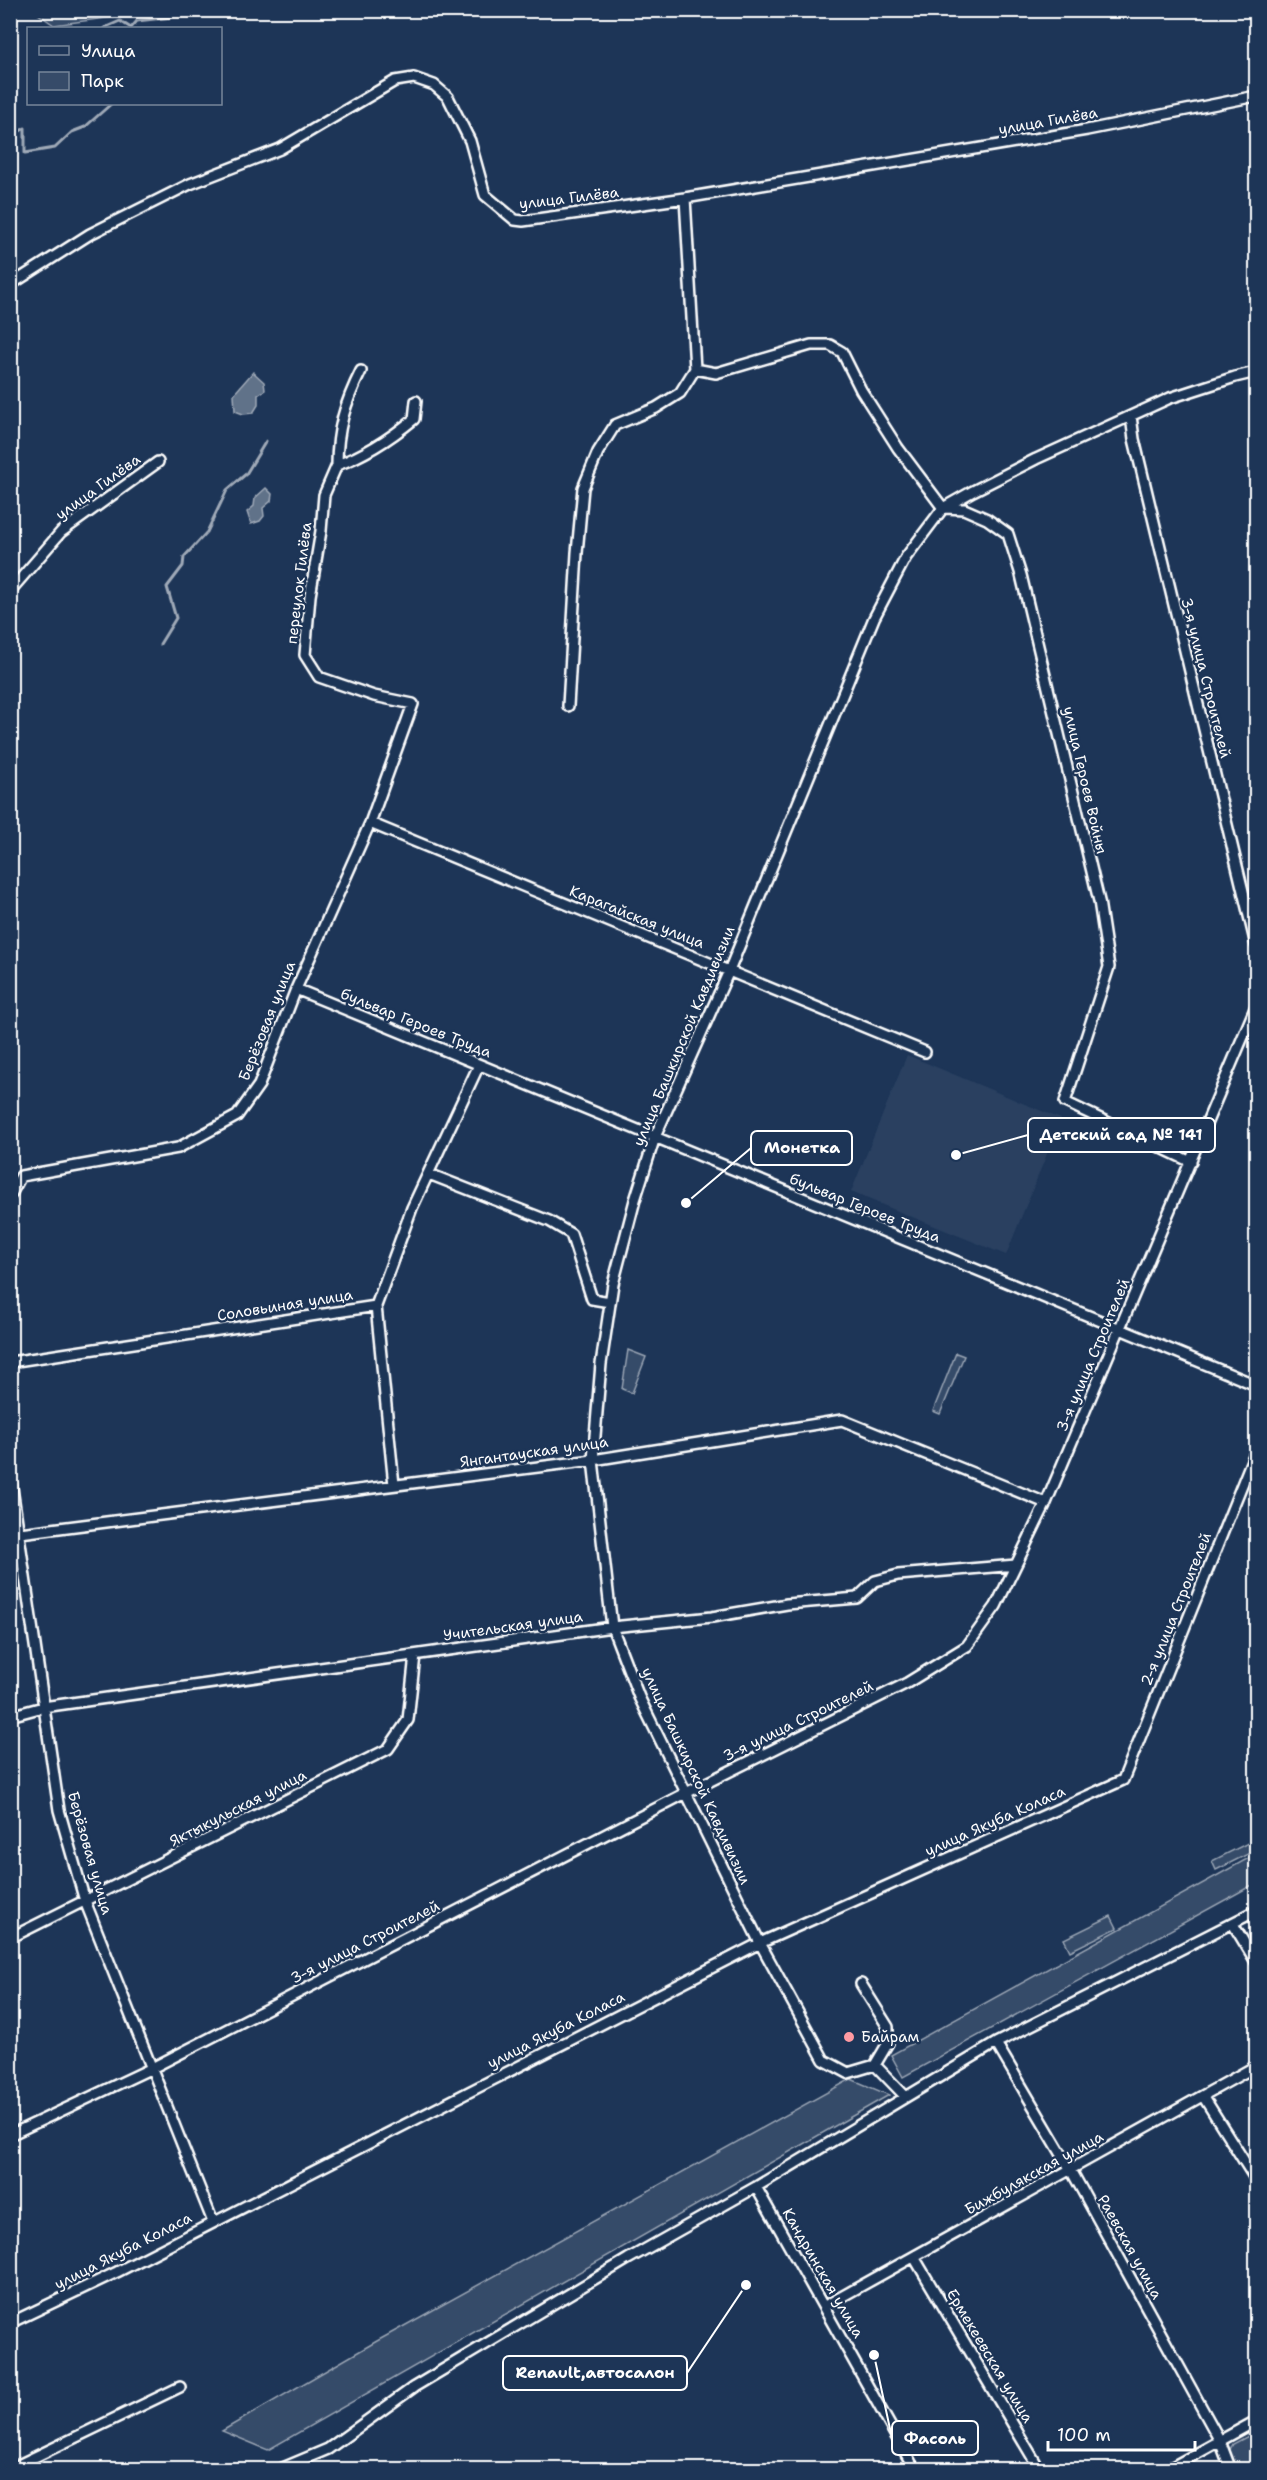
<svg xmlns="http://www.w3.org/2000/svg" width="1267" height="2480" font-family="'Shantell Sans',sans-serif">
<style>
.built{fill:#2a4161}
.green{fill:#364b69;stroke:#9aa5b4;stroke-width:1.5}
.water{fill:#617289;stroke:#a0aab8;stroke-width:1.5}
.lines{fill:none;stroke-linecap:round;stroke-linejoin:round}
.stream{stroke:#a0aab8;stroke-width:3}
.minor-casing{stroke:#fff;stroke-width:14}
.minor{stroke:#1d3557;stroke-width:9}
.poi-dot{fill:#ff9aa2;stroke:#1d3557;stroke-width:2}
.labels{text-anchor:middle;stroke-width:5;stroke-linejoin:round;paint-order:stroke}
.street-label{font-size:15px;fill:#fff;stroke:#1d3557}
.poi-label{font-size:15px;fill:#fff;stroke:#1d3557;text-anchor:start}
.leader{fill:none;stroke:#fff;stroke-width:2}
.callout-dot{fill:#fff;stroke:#1d3557;stroke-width:2}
.callout{fill:#1d3557;stroke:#fff;stroke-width:2}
.callout-label{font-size:16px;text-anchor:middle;font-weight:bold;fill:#fff}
</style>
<rect width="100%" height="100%" fill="#1d3557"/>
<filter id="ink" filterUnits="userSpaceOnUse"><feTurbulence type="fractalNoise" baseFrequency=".0167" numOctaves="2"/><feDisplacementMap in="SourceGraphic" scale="12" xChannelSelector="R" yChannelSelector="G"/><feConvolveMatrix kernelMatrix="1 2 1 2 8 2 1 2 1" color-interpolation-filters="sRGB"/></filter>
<g filter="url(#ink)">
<!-- built -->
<path class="built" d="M 907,1055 L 1061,1119 L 1006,1255 L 851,1192 Z"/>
<!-- green -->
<path class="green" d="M 34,11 L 124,11 L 113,17 L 54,25 Z
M 628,1350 L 646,1357 L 632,1393 L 622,1389 Z
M 956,1353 L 964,1356 L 940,1414 L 933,1411 Z
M 1256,1839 L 1256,1850 L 1216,1870 L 1212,1861 Z
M 1256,1854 L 1256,1883 L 903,2077 L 891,2055 Z
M 1111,1916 L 1117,1928 L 1070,1951 L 1064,1939 Z
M 851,2079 L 889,2095 L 268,2450 L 222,2431 L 377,2341 Z
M 1250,2435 L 1256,2436 L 1256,2469 L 1236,2469 L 1229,2451 L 1233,2444 Z"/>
<!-- water -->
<path class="water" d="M 253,372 L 264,382 L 265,390 L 258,395 L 258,405 L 253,413 L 243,414 L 235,411 L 234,394 Z
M 266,488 L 272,494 L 271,501 L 263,508 L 264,516 L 260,521 L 251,524 L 247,512 L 254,506 L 255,498 Z"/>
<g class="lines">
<!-- stream -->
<path class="stream" d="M 104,28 L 120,21 L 131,28 L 137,21 L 172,17 L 187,10
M 10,137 L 25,128 L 25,153 L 55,148 L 72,132 L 85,127 L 111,104
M 160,644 L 176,618 L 167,587 L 183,566 L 184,557 L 207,532 L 227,490 L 246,474 L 266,441"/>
<defs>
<path id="minor" d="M 10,285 L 90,234 L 190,184 L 280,149 L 395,81 L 414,78 L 434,85 L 448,97 L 470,141 L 485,195 L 515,220 L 523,221 L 685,198 L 1087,130 L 1256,96
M 695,369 L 716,373 L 811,345 L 830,345 L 842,352 L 861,390 L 898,448 L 943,508
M 1131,416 L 1134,439 L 1256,945
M 337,465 C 337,429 345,403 361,371
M 945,508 L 964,509 L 987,519 L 1008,534 L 1021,575 L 1099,901 L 1109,967 L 1065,1102 L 1191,1162
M 10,591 L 61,532 L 158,462
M 568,706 L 577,553 L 583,488 L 598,452 L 615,425 L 656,408 L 680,393 L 695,369 L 685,198
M 370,823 L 925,1052
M 296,989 L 1256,1385
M 429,1174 L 549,1221 L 571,1234 L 592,1299 L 610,1302
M 10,1196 L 21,1176 L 178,1148 L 237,1116 L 259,1085 L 296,989 L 370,823 L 413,704 L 374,696 L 319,677 L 305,655 L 310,596 L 321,531 L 324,495 L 337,465 C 365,455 391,438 414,419 L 416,401
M 376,1306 L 394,1485
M 10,1362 L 376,1306 L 412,1208 L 479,1065
M 10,1474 L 59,1810 L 85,1901 L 213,2222
M 10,1529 L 20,1533 L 593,1460 L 842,1420 L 1046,1503
M 10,1716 L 43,1707 L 612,1627 L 712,1617 L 787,1604 L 857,1598 L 875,1581 L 898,1575 L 1016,1565
M 1233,1924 L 1256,1962
M 10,1938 L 388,1749 L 408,1720 L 415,1655
M 861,1984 L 888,2027 L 888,2043 L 875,2065
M 996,2043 L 1071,2170 L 1220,2441 L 1231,2470
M 905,2096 L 875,2065 L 848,2073 L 824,2060 L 760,1943 L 639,1697 L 612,1627 L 593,1460 L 601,1364 L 613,1284 L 635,1200 L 655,1137 L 729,971 L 874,618 L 906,557 L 943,508 L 973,491 L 1036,459 L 1170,398 L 1235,377 L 1256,372
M 1203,2096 L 1256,2180
M 10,2135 L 152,2068 L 686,1793 L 907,1683 L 967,1646 L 996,1606 L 1046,1503 L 1256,1006
M 756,2187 L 915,2470
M 914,2257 L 1040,2470
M 825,2306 L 1256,2066
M 10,2323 L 117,2272 L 760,1943 L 1123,1780 L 1256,1450
M 10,2469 L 180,2387
M 278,2470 L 328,2449 L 414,2387 L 628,2259 L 756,2187 L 996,2043 L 1256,1911
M 1167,2470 L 1256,2421"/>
</defs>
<!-- minor casing -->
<use href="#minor" class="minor-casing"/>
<!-- minor -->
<use href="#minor" class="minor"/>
</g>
</g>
<!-- markers -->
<circle class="poi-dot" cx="849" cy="2037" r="6"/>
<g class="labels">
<!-- street labels -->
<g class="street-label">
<text transform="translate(1048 121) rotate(-10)" y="5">улица Гилёва</text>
<text transform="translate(569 198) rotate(-7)" y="5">улица Гилёва</text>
<text transform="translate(98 487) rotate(-36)" y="5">улица Гилёва</text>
<text transform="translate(299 583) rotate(-83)" y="5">переулок Гилёва</text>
<text transform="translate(1206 678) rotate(76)" y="5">3-я улица Строителей</text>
<text transform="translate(1085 780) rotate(77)" y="5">улица Героев Войны</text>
<text transform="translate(637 917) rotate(22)" y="5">Карагайская улица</text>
<text transform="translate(267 1021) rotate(-68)" y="5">Берёзовая улица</text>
<text transform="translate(416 1023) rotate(22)" y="5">бульвар Героев Труда</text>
<text transform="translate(684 1036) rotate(-67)" y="5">улица Башкирской Кавдивизии</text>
<text transform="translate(865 1208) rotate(22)" y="5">бульвар Героев Труда</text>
<text transform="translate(285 1305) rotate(-9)" y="5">Соловьиная улица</text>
<text transform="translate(1093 1355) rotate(-67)" y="5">3-я улица Строителей</text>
<text transform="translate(534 1452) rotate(-8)" y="5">Янгантауская улица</text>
<text transform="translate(1176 1609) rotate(-68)" y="5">2-я улица Строителей</text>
<text transform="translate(513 1626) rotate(-8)" y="5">Учительская улица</text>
<text transform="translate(798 1721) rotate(-26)" y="5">3-я улица Строителей</text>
<text transform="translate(696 1776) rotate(65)" y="5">улица Башкирской Кавдивизии</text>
<text transform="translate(238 1808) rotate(-27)" y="5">Яктыкульская улица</text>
<text transform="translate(995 1821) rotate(-24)" y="5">улица Якуба Коласа</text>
<text transform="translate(90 1853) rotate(74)" y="5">Берёзовая улица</text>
<text transform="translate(365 1942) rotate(-27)" y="5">3-я улица Строителей</text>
<text transform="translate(556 2030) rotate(-27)" y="5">улица Якуба Коласа</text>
<text transform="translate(1034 2173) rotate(-29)" y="5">Бижбулякская улица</text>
<text transform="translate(1130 2247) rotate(61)" y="5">Раевская улица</text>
<text transform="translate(123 2251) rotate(-27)" y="5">улица Якуба Коласа</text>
<text transform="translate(823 2273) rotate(60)" y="5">Кандринская улица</text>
<text transform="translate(990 2356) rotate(59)" y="5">Ермекеевская улица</text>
</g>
<!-- poi labels -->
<g class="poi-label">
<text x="861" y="2042">Байрам</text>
</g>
</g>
<!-- callouts -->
<path class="leader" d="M956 1155L1028 1135M686 1203L751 1148M746 2285L687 2373M874 2355L892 2438"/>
<g class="callout-dot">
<circle cx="956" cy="1155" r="6"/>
<circle cx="686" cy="1203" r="6"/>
<circle cx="746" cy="2285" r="6"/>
<circle cx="874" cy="2355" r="6"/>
</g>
<g class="callout">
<rect x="1028" y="1118" width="187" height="34" rx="6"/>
<rect x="751" y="1131" width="101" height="34" rx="6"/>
<rect x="503" y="2356" width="184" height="34" rx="6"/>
<rect x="892" y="2421" width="86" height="34" rx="6"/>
</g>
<g class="callout-label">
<text x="1121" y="1140">Детский сад № 141</text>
<text x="802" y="1153">Монетка</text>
<text x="595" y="2378">Renault,автосалон</text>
<text x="935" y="2444">Фасоль</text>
</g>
<!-- margin -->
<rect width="1267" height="2480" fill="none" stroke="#1d3557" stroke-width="36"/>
<rect x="18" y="18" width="1231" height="2444" fill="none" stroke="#fff" stroke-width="2" filter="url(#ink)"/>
<!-- legend -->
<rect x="27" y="27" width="195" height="78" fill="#1d3557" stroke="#77869a" stroke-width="1.5"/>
<rect x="39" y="46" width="30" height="9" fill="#1d3557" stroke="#77869a" stroke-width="1.5"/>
<text x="81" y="57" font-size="18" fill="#ffffff">Улица</text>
<rect x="39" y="72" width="30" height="18" fill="#364b69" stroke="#77869a" stroke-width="1.5"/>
<text x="81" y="87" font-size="18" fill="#ffffff">Парк</text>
<!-- scale -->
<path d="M1048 2441v9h147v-9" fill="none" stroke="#ffffff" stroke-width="3"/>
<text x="1057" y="2441" font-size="18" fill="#ffffff" stroke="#1d3557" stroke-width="4.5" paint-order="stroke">100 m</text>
</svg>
